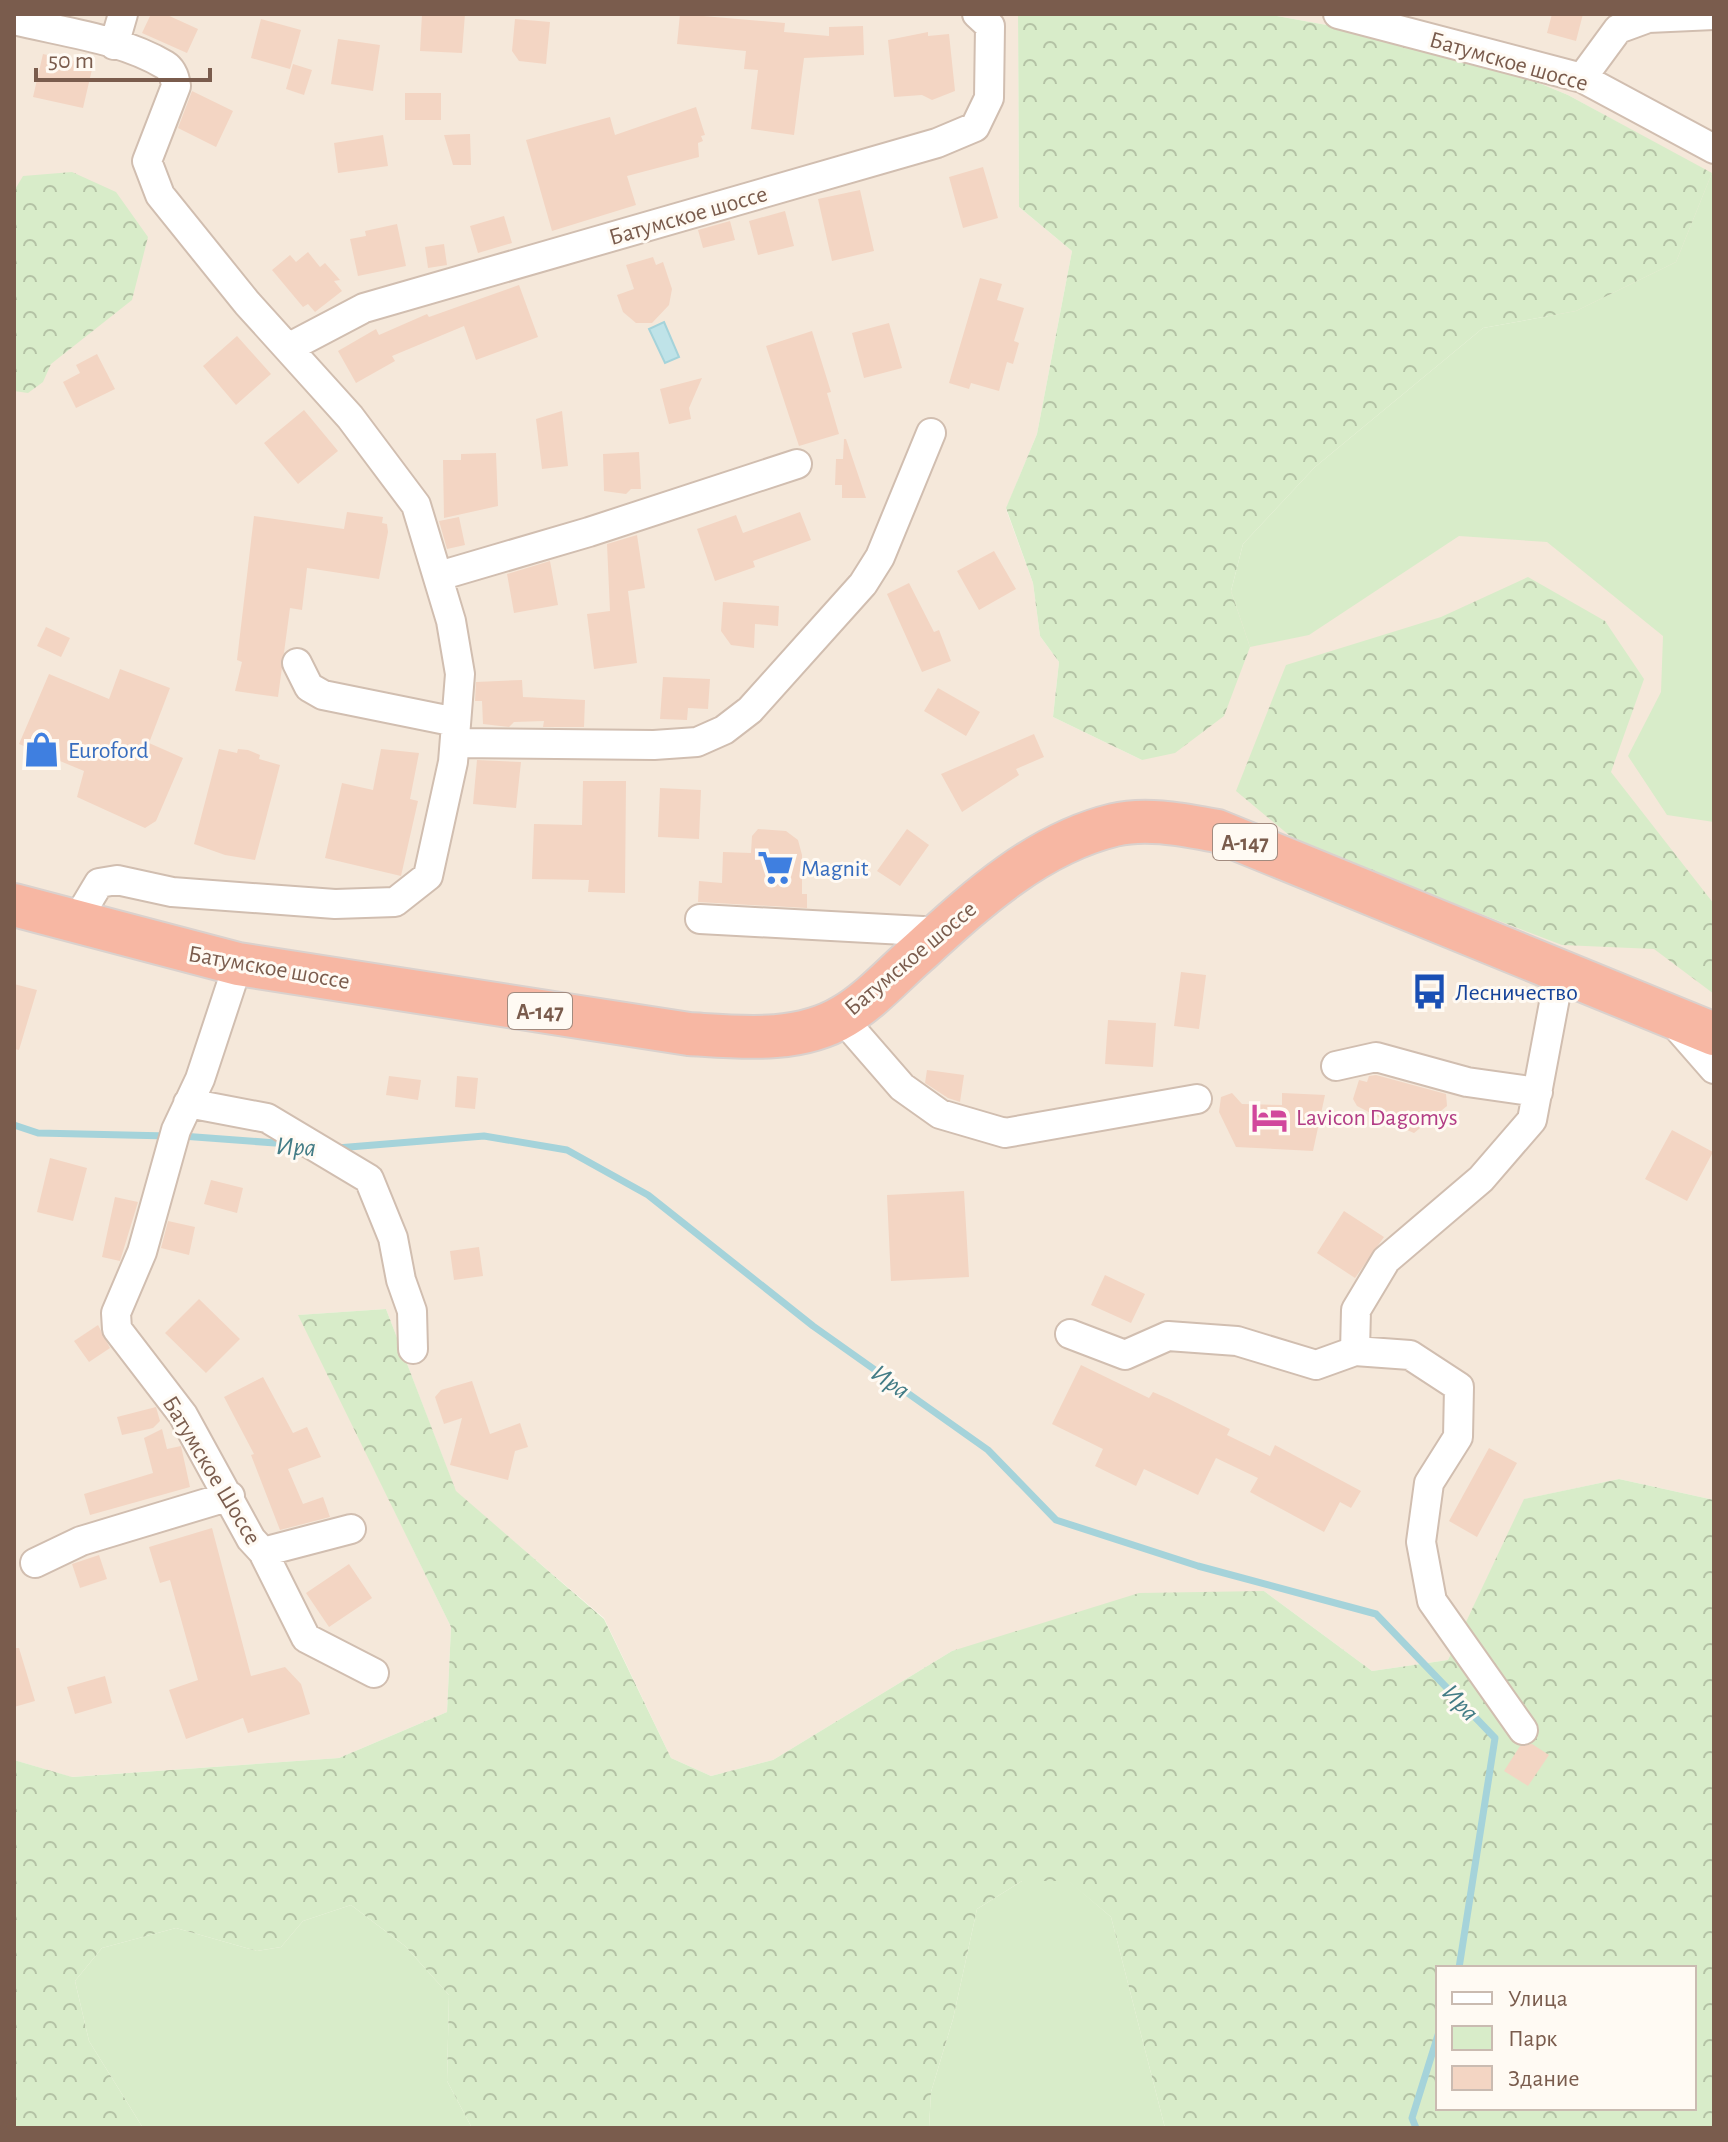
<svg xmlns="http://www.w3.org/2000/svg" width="1728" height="2142" font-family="'Alegreya Sans',sans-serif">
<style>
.residential{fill:#f5e8da}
.green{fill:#d8ecc9}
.forest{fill:url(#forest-crowns);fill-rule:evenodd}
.water{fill:#bfe3e8;stroke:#a5d3da;stroke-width:2}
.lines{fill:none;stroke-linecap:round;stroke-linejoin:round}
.stream{stroke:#a5d3da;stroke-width:7}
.building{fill:#f3d5c3}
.minor-casing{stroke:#d1beb0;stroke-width:32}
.highway-casing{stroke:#dad1cd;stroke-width:46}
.minor{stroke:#fff;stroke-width:28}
.highway{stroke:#f7b7a3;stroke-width:42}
.labels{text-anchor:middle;stroke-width:6;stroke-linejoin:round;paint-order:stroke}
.shield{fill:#fffaf3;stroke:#a28b7f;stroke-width:2}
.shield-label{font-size:22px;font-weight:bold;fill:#7a5c4d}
.street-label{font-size:24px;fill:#7a5c4d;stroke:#fffaf3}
.shop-label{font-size:24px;fill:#366cbe;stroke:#fffaf3;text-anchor:start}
.transit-label{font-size:24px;fill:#164399;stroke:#fffaf3;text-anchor:start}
.hotel-label{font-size:24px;fill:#b23c85;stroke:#fffaf3;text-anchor:start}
.water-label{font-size:26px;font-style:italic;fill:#437c86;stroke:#fffaf3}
</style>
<defs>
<pattern id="forest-crowns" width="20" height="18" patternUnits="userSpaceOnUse" patternTransform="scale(2)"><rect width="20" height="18" fill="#d8ecc9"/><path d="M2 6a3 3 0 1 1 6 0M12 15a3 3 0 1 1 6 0" fill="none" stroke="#b4c2a5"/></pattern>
</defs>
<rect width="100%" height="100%" fill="#fdf6ec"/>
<!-- residential -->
<path class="residential" d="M 14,14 L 1018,14 L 1019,207 L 1072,251 L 1037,434 L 1006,509 L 1033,583 L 1040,636 L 1059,662 L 1053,717 L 1142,760 L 1231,591 L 1712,174 L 1568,95 L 1454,48 L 1266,14 L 1714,14 L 1714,1500 L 1619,1479 L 1525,1499 L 1448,1660 L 1372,1671 L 1264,1591 L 952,1651 L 773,1760 L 711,1776 L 671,1758 L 604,1618 L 456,1492 L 386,1309 L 299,1315 L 451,1627 L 447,1712 L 339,1758 L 71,1777 L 14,1760 Z"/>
<!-- green -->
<path class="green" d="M 1712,173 L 1714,822 L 1667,815 L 1628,756 L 1661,692 L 1663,636 L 1547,542 L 1459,536 L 1309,635 L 1250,647 L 1231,591 L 1243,544 L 1315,467 L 1483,328 L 1576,311 L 1676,262 Z
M 1022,1881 L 1069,1881 L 1111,1917 L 1165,2128 L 929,2128 L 931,2092 L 953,2019 L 977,1909 Z
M 351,1905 L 405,1946 L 449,1995 L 447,2081 L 472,2128 L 143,2128 L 89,2041 L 75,1981 L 102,1948 L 176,1928 L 257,1951 L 281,1947 L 303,1921 Z"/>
<!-- forest -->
<path class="forest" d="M 1018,14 L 1266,14 L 1454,48 L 1568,95 L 1712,173 L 1676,262 L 1576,311 L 1483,328 L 1315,467 L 1243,544 L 1231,591 L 1250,647 L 1224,716 L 1175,753 L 1142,760 L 1053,717 L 1059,662 L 1040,636 L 1033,583 L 1006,508 L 1037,434 L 1072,251 L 1019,207 Z
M 72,172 L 116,192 L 148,237 L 132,300 L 51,364 L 43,382 L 28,393 L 14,391 L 14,191 L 23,176 Z
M 1528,577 L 1605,621 L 1644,679 L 1611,772 L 1714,904 L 1714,994 L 1654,949 L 1562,945 L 1301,845 L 1236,791 L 1286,665 L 1441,617 Z
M 386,1309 L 456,1491 L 604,1619 L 671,1758 L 711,1776 L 773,1760 L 952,1651 L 1139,1593 L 1264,1591 L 1372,1671 L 1448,1660 L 1524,1499 L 1619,1479 L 1714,1500 L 1714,2128 L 1165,2128 L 1111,1917 L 1068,1881 L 1022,1881 L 977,1909 L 953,2019 L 931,2092 L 929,2128 L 472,2128 L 447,2081 L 449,1995 L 405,1946 L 351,1905 L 303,1921 L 281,1947 L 257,1951 L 176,1928 L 102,1948 L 75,1981 L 89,2041 L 143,2128 L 14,2128 L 14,1760 L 72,1777 L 339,1758 L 447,1712 L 451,1627 L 298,1315 ZM 1438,1968 L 1694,1968 L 1694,2108 L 1438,2108 Z"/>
<!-- water -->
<path class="water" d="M 664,322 L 679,357 L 665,363 L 649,329 Z"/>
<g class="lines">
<!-- stream -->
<path class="stream" d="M 14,1125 L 38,1133 L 169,1136
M 182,1136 L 289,1144
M 337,1148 L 484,1136 L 567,1150 L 648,1195 L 813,1326 L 988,1450 L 1056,1520 L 1198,1566 L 1376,1614 L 1495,1738 L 1459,1968
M 1416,2128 L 1412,2118 L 1438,2035"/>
</g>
<!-- building -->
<path class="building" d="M 151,14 L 165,14 L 198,29 L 187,53 L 142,33 Z
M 422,14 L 465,14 L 462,53 L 420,51 Z
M 680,14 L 785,23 L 784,32 L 829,36 L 829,27 L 863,26 L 864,55 L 804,58 L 794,135 L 751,129 L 758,70 L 744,69 L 746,51 L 677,44 Z
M 1552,14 L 1583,14 L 1576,41 L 1547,33 Z
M 261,19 L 301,30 L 290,69 L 251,58 Z
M 515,19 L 550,22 L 546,64 L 519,61 L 512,51 Z
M 928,32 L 928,36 L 949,34 L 955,91 L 932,100 L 922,95 L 894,97 L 888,40 Z
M 338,39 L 380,45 L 373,91 L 331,84 Z
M 43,54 L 93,65 L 83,108 L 33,97 Z
M 293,64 L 312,70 L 304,95 L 286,89 Z
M 192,91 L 233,111 L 216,147 L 178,128 Z
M 405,93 L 441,93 L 441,120 L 405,120 Z
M 696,107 L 705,135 L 701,136 L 703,141 L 698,143 L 699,157 L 627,176 L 636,205 L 552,231 L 526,140 L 610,117 L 615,135 Z
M 470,134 L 471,165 L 453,165 L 444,135 Z
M 383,135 L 388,166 L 338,173 L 334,143 Z
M 983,167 L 998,218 L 963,228 L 949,177 Z
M 860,190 L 874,251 L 832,261 L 818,199 Z
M 785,211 L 794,246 L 758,255 L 749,221 Z
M 504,216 L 512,243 L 478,253 L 470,226 Z
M 730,221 L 735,240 L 703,248 L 698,230 Z
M 397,224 L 406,266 L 358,276 L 350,239 L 366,236 L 365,231 Z
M 444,244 L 447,265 L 428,268 L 425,247 Z
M 308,252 L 320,267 L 325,263 L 340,280 L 334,281 L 342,291 L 315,312 L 308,304 L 303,307 L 272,270 L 290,255 L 296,262 Z
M 653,257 L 656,265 L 663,262 L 672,289 L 669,305 L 652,323 L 636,323 L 623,312 L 617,295 L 634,289 L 626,265 Z
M 980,278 L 1002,284 L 997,300 L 1024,308 L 1014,341 L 1019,343 L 1013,364 L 1007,362 L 999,391 L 971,383 L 969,389 L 949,383 Z
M 519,285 L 538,337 L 476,360 L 464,326 L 392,356 L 395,361 L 356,383 L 338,351 L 376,329 L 379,335 L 427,314 L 429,317 Z
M 889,323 L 902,368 L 864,378 L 852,333 Z
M 812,331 L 831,392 L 827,393 L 839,434 L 799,446 L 766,346 Z
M 237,336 L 271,374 L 236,405 L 203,366 Z
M 97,354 L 115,389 L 76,408 L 63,382 L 80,373 L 76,365 Z
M 702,378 L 689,408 L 691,419 L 669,424 L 660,389 Z
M 304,410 L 338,451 L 298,484 L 264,443 Z
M 562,411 L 568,466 L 542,469 L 536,419 Z
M 844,439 L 846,439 L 866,498 L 842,498 L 842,485 L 835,485 L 836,459 L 843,459 Z
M 639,452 L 641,489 L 631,489 L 626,494 L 604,491 L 603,454 Z
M 496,453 L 498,506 L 444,518 L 443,460 L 461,460 L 461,454 Z
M 347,512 L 383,517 L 382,523 L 387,524 L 388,532 L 379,579 L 307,568 L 302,610 L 290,608 L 278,697 L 235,691 L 242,662 L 237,660 L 254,516 L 344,529 Z
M 800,512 L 811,540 L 753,561 L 755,567 L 715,581 L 697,529 L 736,515 L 743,533 Z
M 459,517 L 465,545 L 447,549 L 439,521 Z
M 637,535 L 645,588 L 628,591 L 637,663 L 594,669 L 587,614 L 610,611 L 607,544 Z
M 994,551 L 1016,589 L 979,610 L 957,571 Z
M 550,561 L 558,605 L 514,613 L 507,574 Z
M 909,583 L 934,632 L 939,630 L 951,661 L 922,672 L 887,594 Z
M 723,602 L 779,606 L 778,626 L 755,624 L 754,648 L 731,645 L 721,631 Z
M 46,627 L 70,638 L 61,657 L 37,646 Z
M 120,669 L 170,688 L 149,743 L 183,758 L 156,821 L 145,828 L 77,797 L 84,771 L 19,744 L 49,674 L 109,699 Z
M 663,677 L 710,679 L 708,709 L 688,708 L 687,720 L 660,719 Z
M 522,680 L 523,697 L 585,700 L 584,727 L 543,727 L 544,721 L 514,722 L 509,727 L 483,724 L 482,701 L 475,701 L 476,682 Z
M 938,688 L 980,712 L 966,736 L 924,711 Z
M 1034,734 L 1044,757 L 1016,769 L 1019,775 L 962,812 L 941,774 Z
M 219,749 L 237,753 L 238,749 L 248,750 L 260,755 L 259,759 L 280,765 L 255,860 L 225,855 L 194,844 Z
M 381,749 L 419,753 L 410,799 L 418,801 L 401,876 L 325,858 L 342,783 L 373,790 Z
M 477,760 L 521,762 L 516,808 L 473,804 Z
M 583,781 L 626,781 L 625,893 L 588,892 L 589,880 L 532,879 L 534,824 L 582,825 Z
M 660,788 L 701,790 L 699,839 L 658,837 Z
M 758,829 L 786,831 L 798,840 L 802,855 L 802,894 L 807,894 L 807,908 L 698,902 L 699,881 L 722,883 L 723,852 L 751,853 L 752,836 Z
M 907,829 L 929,845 L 900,886 L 877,871 Z
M 1181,972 L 1206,975 L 1199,1029 L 1174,1026 Z
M 14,984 L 37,990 L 19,1050 L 14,1049 Z
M 1108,1020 L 1156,1023 L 1153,1067 L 1105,1064 Z
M 927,1070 L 964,1075 L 960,1102 L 948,1098 L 925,1083 Z
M 1376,1075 L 1446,1094 L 1447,1106 L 1414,1133 L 1388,1122 L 1357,1106 L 1353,1099 L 1359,1080 L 1367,1082 L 1369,1076 Z
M 389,1076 L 421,1080 L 418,1100 L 386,1095 Z
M 457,1076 L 478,1078 L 475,1109 L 455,1107 Z
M 1232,1093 L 1242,1104 L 1282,1105 L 1282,1093 L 1325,1095 L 1313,1151 L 1236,1147 L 1219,1112 L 1221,1097 Z
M 1672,1130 L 1713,1152 L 1687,1201 L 1645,1179 Z
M 50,1158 L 87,1168 L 73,1221 L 37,1212 Z
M 211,1180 L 243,1188 L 237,1213 L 204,1204 Z
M 964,1191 L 969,1277 L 891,1281 L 887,1195 Z
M 115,1197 L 138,1202 L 120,1261 L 102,1257 Z
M 1344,1211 L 1384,1237 L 1355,1278 L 1317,1253 Z
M 168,1221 L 195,1227 L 189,1255 L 161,1248 Z
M 479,1247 L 483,1276 L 454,1280 L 450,1251 Z
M 1105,1275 L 1145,1294 L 1131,1323 L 1091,1305 Z
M 199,1299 L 240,1339 L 206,1373 L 165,1333 Z
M 98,1325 L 110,1348 L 89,1362 L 74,1341 Z
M 1081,1365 L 1149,1398 L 1153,1392 L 1169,1399 L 1230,1429 L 1227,1435 L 1270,1456 L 1275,1445 L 1361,1491 L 1351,1508 L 1340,1502 L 1324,1532 L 1250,1492 L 1258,1478 L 1216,1458 L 1198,1495 L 1144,1469 L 1136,1486 L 1095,1466 L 1103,1449 L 1052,1424 Z
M 263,1377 L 293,1433 L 307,1427 L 321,1457 L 288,1469 L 303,1504 L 323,1497 L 330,1517 L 280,1530 L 251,1455 L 254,1454 L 224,1397 Z
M 472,1381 L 490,1434 L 520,1423 L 528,1447 L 515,1451 L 508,1480 L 450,1465 L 462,1418 L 444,1424 L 435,1397 L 441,1390 Z
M 156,1407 L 160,1421 L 153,1428 L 122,1435 L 117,1417 Z
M 162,1429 L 167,1449 L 181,1446 L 190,1487 L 90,1515 L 84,1494 L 153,1473 L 144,1438 Z
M 1489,1448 L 1517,1463 L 1477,1537 L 1449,1521 Z
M 212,1528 L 251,1676 L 285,1667 L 301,1684 L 310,1714 L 248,1733 L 243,1718 L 186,1739 L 169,1690 L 198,1680 L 170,1580 L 160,1583 L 149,1547 Z
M 99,1555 L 107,1579 L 80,1588 L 72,1564 Z
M 349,1564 L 372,1598 L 329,1627 L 306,1593 Z
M 14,1648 L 19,1648 L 35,1701 L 14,1707 Z
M 105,1676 L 112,1703 L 75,1714 L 67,1687 Z
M 1532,1744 L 1549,1755 L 1528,1786 L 1504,1771 L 1520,1746 Z"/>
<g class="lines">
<defs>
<path id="minor" d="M 1338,14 L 1582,78 L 1714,149
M 14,20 C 62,32 122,39 165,65 C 173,70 175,78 176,86 L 147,161 L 160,195 L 247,303 L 350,417 L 416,505 L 451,621 L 460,674 L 453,762 L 428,876 L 395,902 L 335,904 L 172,892 L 117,880 L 99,883 L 75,923
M 114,45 L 123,14
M 1582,78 L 1618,29 L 1648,18 L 1714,15
M 288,348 L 364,308 L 937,143 L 975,127 L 989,98 L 990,26 L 977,14
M 439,576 L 589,532 L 797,464
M 297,663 L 309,687 L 323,695 L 456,722
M 455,743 L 654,745 L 697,742 L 724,730 L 750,710 L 863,584 L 880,557 L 931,433
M 700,919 L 941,932
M 238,964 L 200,1079 L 176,1130 L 142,1252 L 116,1313 L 117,1329 L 183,1415 L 251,1539 L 263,1552 L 306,1638 L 374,1673
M 842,1018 L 902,1087 L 940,1114 L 1005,1133 L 1197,1099
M 1672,1021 L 1714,1069
M 1336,1066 L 1376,1057 L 1467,1082 L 1538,1092
M 188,1103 L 267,1118 L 369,1179 L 393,1238 L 401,1280 L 412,1311 L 413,1349
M 1070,1334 L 1125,1355 L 1168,1336 L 1237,1341 L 1316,1365 L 1355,1351 L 1410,1355 L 1459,1387 L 1458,1437 L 1429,1483 L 1421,1542 L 1432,1601 L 1523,1730
M 1355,1351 L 1356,1310 L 1386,1260 L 1481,1179 L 1532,1120 L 1560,971
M 263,1552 L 351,1529
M 35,1563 L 81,1541 L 230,1496"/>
<path id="highway" d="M 14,905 L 238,964 L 689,1034 C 739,1037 798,1044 844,1016 C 871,1000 894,974 918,953 C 975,901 1036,844 1114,825 C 1147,817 1184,825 1217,831 L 1714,1034"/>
</defs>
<!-- minor casing -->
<use href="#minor" class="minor-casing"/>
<!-- highway casing -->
<use href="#highway" class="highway-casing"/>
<!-- minor -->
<use href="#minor" class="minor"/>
<!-- highway -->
<use href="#highway" class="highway"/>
</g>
<!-- icons -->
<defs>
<symbol id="shop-bare" viewBox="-9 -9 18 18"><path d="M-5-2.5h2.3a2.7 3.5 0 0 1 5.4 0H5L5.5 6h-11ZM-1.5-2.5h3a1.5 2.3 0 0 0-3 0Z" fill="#3f7fe0" stroke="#fffaf3" stroke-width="2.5" paint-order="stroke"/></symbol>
<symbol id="supermarket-bare" viewBox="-9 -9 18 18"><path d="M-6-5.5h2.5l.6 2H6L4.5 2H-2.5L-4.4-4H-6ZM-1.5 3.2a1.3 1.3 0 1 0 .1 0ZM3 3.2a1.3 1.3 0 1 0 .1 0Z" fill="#3f7fe0" stroke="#fffaf3" stroke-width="2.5" paint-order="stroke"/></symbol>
<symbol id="bus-bare" viewBox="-9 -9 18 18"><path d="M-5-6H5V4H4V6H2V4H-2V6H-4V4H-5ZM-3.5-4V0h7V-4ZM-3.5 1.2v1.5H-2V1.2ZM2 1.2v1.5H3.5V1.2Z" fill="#1a4fb4" stroke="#fffaf3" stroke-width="2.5" paint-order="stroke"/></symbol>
<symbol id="hotel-bare" viewBox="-9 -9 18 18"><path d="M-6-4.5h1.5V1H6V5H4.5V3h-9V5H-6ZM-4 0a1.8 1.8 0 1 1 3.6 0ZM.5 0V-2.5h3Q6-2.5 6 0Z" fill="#d1479c" stroke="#fffaf3" stroke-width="2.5" paint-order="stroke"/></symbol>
</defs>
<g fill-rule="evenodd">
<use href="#shop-bare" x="16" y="724" width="51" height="51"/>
<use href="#supermarket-bare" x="750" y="842" width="51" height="51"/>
<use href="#bus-bare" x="1404" y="966" width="51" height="51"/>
<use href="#hotel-bare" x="1244" y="1092" width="51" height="51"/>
</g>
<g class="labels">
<!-- shield labels -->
<g class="shield">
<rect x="1213" y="824" width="64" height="36" rx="6"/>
<rect x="508" y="993" width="64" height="36" rx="6"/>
</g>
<g class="shield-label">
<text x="1245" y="850">А-147</text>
<text x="540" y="1019">А-147</text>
</g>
<!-- street labels -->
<g class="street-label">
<text transform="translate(1509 61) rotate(16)" y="8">Батумское шоссе</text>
<text transform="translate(688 215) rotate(-16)" y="8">Батумское шоссе</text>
<text transform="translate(910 958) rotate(-40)" y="8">Батумское шоссе</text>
<text transform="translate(269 967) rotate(10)" y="8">Батумское шоссе</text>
<text transform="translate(212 1470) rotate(59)" y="8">Батумское Шоссе</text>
</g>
<!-- shop labels -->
<g class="shop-label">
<text x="68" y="758">Euroford</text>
<text x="801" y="876">Magnit</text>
</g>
<!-- transit labels -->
<g class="transit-label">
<text x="1455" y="1000">Лесничество</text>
</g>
<!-- hotel labels -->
<g class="hotel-label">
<text x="1296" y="1125">Lavicon Dagomys</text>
</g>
<!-- water labels -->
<g class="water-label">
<text transform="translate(296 1146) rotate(3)" y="9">Ира</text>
<text transform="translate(891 1381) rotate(35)" y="9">Ира</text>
<text transform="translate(1461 1702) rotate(46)" y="9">Ира</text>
</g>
</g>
<!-- border -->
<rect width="1728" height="2142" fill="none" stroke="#7a5c4d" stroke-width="32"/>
<!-- legend -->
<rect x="1436" y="1966" width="260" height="144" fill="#fffaf3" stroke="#cabbb1" stroke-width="2"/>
<rect x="1452" y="1992" width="40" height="12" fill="#ffffff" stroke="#cabbb1" stroke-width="2"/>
<text x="1508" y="2006" font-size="24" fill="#7a5c4d">Улица</text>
<rect x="1452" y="2026" width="40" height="24" fill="#d8ecc9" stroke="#cabbb1" stroke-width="2"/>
<text x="1508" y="2046" font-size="24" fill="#7a5c4d">Парк</text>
<rect x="1452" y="2066" width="40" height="24" fill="#f3d5c3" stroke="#cabbb1" stroke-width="2"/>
<text x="1508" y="2086" font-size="24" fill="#7a5c4d">Здание</text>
<!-- scale -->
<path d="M36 68v12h174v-12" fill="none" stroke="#7a5c4d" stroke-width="4"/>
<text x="48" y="68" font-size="24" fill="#7a5c4d" stroke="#fffaf3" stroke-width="6" paint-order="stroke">50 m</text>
</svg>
